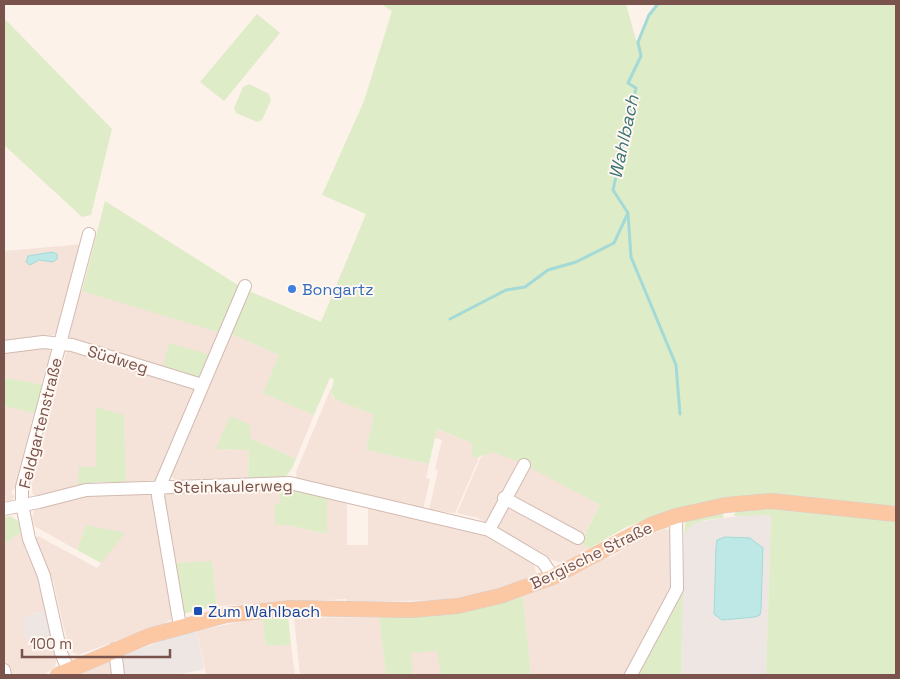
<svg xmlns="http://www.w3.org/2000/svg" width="900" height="679" font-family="'Space Grotesk',sans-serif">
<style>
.residential{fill:#f5e2d8}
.industrial{fill:#eee6e3}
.green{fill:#deecc7}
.water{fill:#bde8e5;stroke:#a3dad7}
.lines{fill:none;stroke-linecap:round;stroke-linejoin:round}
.stream{stroke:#a3dad7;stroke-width:3}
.minor-casing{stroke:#d3bab1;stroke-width:14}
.major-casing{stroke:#d9cfcd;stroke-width:16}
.minor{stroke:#fff;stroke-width:12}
.major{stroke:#fcc8a3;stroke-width:15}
.shop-dot{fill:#3f7fe0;stroke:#fff7f1;stroke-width:2}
.transit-dot{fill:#1a4fb4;stroke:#fff7f1;stroke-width:2}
.labels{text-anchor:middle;stroke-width:4;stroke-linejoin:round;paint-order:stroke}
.shop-label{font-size:16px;fill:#366cbe;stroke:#fff7f1;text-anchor:start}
.street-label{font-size:16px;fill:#79534c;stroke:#fff7f1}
.transit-label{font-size:16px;fill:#164399;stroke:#fff7f1;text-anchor:start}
.water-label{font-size:18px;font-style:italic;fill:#3c7674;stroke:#fff7f1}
</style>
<rect width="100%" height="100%" fill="#fdf2ea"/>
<!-- residential -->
<path class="residential" d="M 84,244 L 58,331 L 53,335 L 4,342 L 4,251 Z
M 79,290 L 144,309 L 221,333 L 211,356 L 163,367 L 74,341 L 68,336 Z
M 229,333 L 279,355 L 264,393 L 314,415 L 296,459 L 250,438 L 216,449 L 249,450 L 248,481 L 179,483 L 169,474 Z
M 47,347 L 51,352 L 48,372 L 45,372 L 41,385 L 4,378 L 4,353 Z
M 69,351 L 195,389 L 156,480 L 126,482 L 124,416 L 97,407 L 96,467 L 78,487 L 37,497 L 33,495 L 31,486 L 66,353 Z
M 331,388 L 332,396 L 336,399 L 374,415 L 366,450 L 429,464 L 426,478 L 430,479 L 423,510 L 297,479 L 296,472 Z
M 4,406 L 34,413 L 15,488 L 11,492 L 15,497 L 9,502 L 4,499 Z
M 436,429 L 472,443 L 473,456 L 479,458 L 455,513 L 429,510 L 438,470 L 435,469 L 442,440 L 435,438 Z
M 493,451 L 522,463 L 485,523 L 478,518 L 457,513 L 481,457 Z
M 527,465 L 600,505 L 582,538 L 508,497 Z
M 280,488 L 280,505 L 275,505 L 275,525 L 287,525 L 326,534 L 327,497 L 347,501 L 347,545 L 368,545 L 368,506 L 488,534 L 534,564 L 536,573 L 541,572 L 540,574 L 501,589 L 443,600 L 346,602 L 346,599 L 217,606 L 212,561 L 174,563 L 164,496 L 167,492 Z
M 150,492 L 155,496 L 175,617 L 165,623 L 78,655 L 69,650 L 53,581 L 35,538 L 38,536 L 97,568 L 101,563 L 86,525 L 77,550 L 34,526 L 32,517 L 34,511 L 40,507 L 99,493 Z
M 505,503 L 590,548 L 563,563 L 554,561 L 497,529 Z
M 664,529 L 670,530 L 672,588 L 626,675 L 531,675 L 523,597 L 564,580 L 608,557 L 610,558 L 644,537 Z
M 21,532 L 25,549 L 41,586 L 46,611 L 31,614 L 51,634 L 56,661 L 55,667 L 44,675 L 8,675 L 4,657 L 4,544 Z
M 262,617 L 266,646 L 291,645 L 295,675 L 206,675 L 197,631 Z
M 379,617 L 386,675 L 300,675 L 294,618 Z
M 438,650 L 441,675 L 413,675 L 410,653 Z
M 110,660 L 114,675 L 72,675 Z"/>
<!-- industrial -->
<path class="industrial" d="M 746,515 L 771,515 L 766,675 L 681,675 L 684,535 L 688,527 L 696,522 Z
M 46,611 L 51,634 L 25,639 L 22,617 Z
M 197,631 L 204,669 L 177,675 L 122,675 L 121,656 L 172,637 Z"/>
<!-- green -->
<path class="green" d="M 381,4 L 626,4 L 636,40 L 639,41 L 655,4 L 896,4 L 896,508 L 794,497 L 664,513 L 626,527 L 590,548 L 580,543 L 600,505 L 522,463 L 493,452 L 476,458 L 472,454 L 472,443 L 437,429 L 429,464 L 366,450 L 374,415 L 335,399 L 331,392 L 334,379 L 330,378 L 314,415 L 263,393 L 279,355 L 229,333 L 247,290 L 321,322 L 366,214 L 322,195 L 364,101 L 392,11 Z
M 257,14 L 280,33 L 224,101 L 200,82 Z
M 4,18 L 112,129 L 91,215 L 82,217 L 4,145 Z
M 249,84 L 269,94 L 271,100 L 262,120 L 257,122 L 236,113 L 234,108 L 243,87 Z
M 105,201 L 241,287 L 221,333 L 82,291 Z
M 169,343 L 211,355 L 202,375 L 196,377 L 163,367 Z
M 4,378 L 45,385 L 38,414 L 4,406 Z
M 96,407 L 124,415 L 126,482 L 95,482 L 78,487 L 79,467 L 96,467 Z
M 230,416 L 250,425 L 250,438 L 296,459 C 285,487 275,480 248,481 L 249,450 L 216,449 Z
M 280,488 L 290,488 L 327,497 L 327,534 L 287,525 L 275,525 L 274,505 L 280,504 Z
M 759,507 L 896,519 L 896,675 L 766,675 L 771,515 L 734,516 L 736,510 Z
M 722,513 L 724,518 C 708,520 692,519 684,535 L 686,518 Z
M 10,516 L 18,521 L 21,532 L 4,544 L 4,518 Z
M 86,525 L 125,533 L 101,563 L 77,550 Z
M 212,561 L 217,606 L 182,614 L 174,563 Z
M 683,590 L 681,675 L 638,675 Z
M 523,597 L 531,675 L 441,675 L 437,651 L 411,653 L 413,675 L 386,675 L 379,617 C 429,617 475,612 523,597 Z
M 288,615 L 291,645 L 266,646 L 262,617 Z"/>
<!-- water -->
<path class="water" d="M 52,252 L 57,254 L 57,259 L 53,262 L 39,260 L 30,265 L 26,262 L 28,256 Z
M 725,537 L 750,538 L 763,548 L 761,609 L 760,615 L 755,617 L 722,620 L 714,614 L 716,548 L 717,540 Z"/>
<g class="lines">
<!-- stream -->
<path class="stream" d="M 628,214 L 631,257 L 676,365 L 680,414
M 450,319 L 506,290 L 525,287 L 548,270 L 576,262 L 614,243 L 628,213 L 613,190 L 636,88 L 628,83 L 641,56 L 638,42 L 649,15 L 658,4"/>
<defs>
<path id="minor" d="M 4,347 L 43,342 L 72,345 L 202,385
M 504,498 L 578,538
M 4,509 L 39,502 L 86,490 L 290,483 L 489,530 L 543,562 L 553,577
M 489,530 L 524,465
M 180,626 L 158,496 L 159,488 L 245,286
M 115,649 L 118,675
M 68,669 L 61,653 L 44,576 L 29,539 L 22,504 L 22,487 L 89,234
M 4,670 L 5,675
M 631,675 L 677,589 L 676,516"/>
<path id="major" d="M 58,675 L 149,636 L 226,615 L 290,608 L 411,610 L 457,606 L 500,596 L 553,577 L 653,524 L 676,516 L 726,505 L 771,501 L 896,514"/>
</defs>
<!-- minor casing -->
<use href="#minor" class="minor-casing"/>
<!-- major casing -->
<use href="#major" class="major-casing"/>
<!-- minor -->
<use href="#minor" class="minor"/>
<!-- major -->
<use href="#major" class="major"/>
</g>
<!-- markers -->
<circle class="shop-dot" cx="292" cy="289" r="5"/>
<rect class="transit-dot" x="193" y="606" width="10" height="10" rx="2.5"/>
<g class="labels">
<!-- shop labels -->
<g class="shop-label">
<text x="302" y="295">Bongartz</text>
</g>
<!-- street labels -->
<g class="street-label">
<text transform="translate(118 359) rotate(17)" y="6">Südweg</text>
<text transform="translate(40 423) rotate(-76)" y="6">Feldgartenstraße</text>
<text transform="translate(233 486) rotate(-1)" y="6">Steinkaulerweg</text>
<text transform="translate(591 555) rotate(-26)" y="6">Bergische Straße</text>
</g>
<!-- transit labels -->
<g class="transit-label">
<text x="208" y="617">Zum Wahlbach</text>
</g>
<!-- water labels -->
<g class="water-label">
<text transform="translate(624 137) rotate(-78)" y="6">Wahlbach</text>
</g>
</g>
<!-- border -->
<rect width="900" height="679" fill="none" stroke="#79534c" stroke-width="10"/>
<!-- scale -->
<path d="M22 649v8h148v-8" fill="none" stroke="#79534c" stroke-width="2.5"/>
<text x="30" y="649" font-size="15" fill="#79534c" stroke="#fff7f1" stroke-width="4" paint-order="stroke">100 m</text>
</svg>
